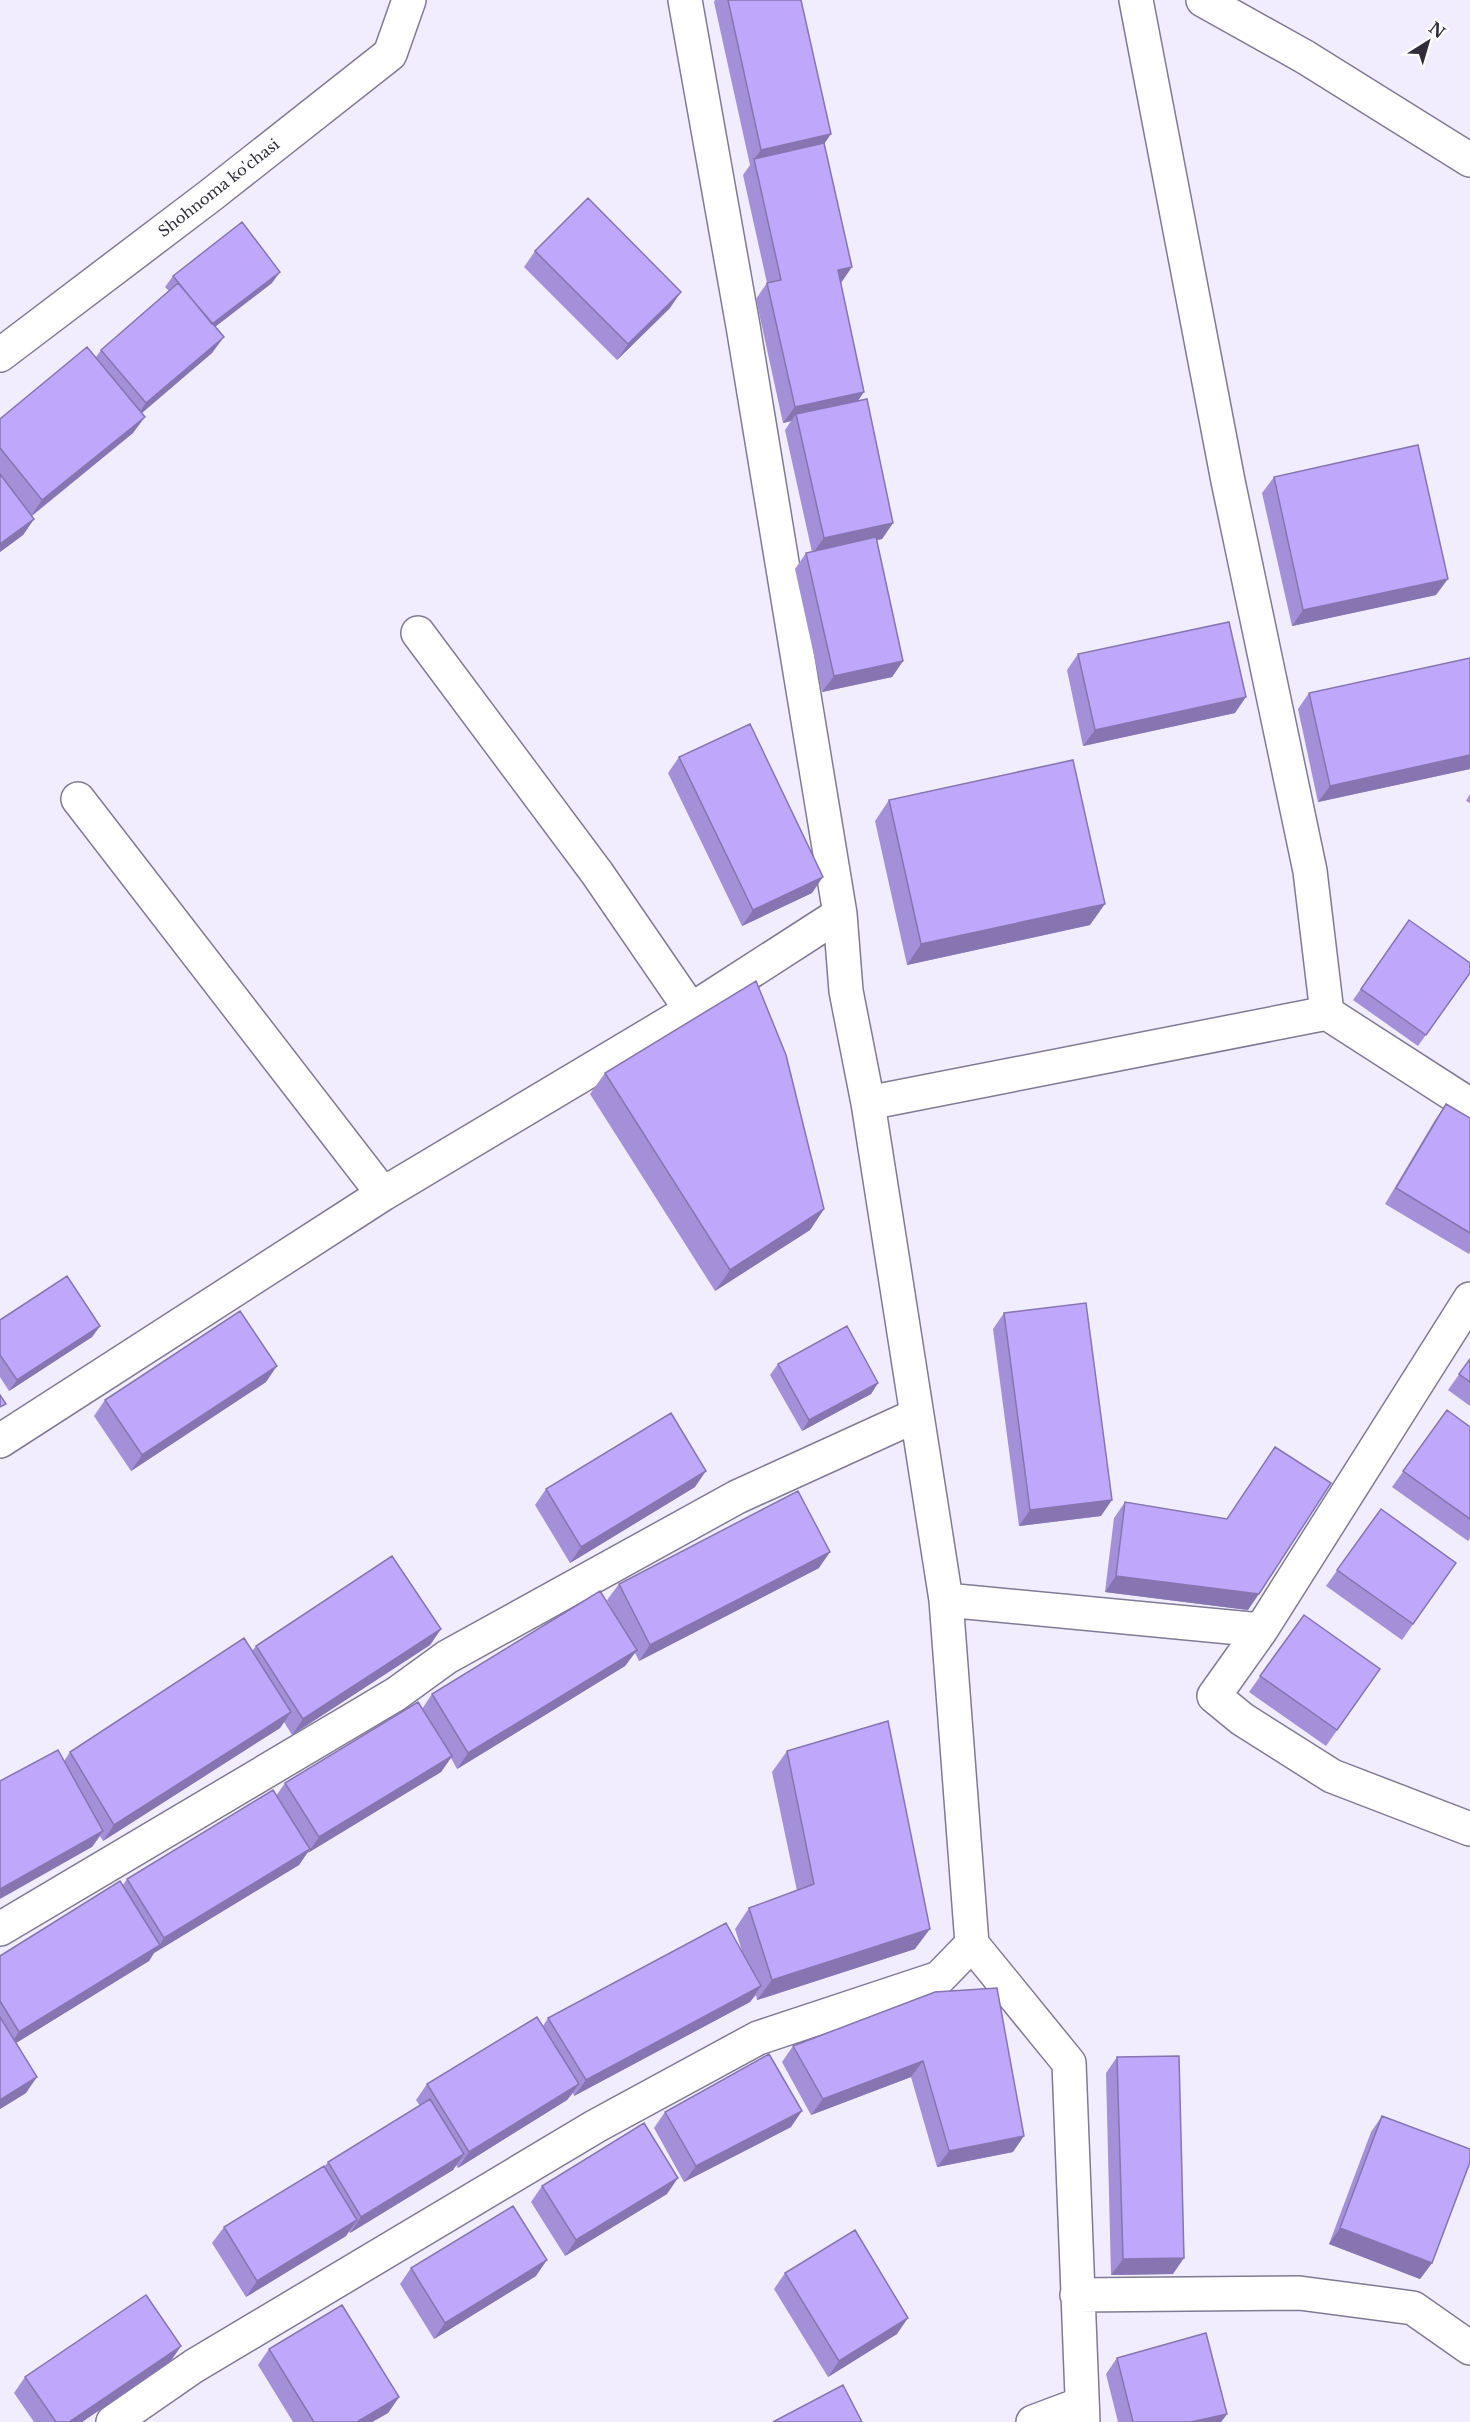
<svg xmlns="http://www.w3.org/2000/svg" width="1470" height="2422" font-family="'Libre Baskerville',serif">
<style>
.lines{fill:none;stroke-linecap:round;stroke-linejoin:round}
.street-casing{stroke:#807a93;stroke-width:36}
.street{stroke:#fff;stroke-width:33}
.wall{fill:#a490d9}
.shaded-wall{fill:#8675b0}
.building{fill:#bfa7fc;stroke:#8675b0;stroke-width:1.5}
.labels{text-anchor:middle;stroke-width:4.5;stroke-linejoin:round;paint-order:stroke}
.street-label{font-size:15px;fill:#312e39;stroke:#fff}
</style>
<rect width="100%" height="100%" fill="#f1edff"/>
<g class="lines">
<defs>
<path id="street" d="M 685,0 L 743,326 L 840,914 L 846,991 L 868,1103 L 946,1600 L 972,1944 L 1069,2063 L 1083,2422
M 1136,0 L 1228,481 L 1310,871 L 1327,1013 L 1470,1105
M 1203,0 L 1305,57 L 1470,160
M 0,355 L 211,195 L 390,54 L 409,0
M 418,633 L 597,873 L 691,1010
M 78,799 L 383,1194
M 868,1103 L 1327,1013
M 0,1441 L 383,1194 L 691,1010 L 840,914
M 946,1600 L 1261,1630 L 1214,1696 L 1242,1719 L 1332,1776 L 1470,1829
M 1261,1630 L 1470,1299
M 0,1929 L 396,1694 L 447,1657 L 737,1497 L 917,1415
M 1077,2295 L 1299,2293 L 1413,2308 L 1470,2348
M 113,2422 L 194,2366 L 596,2126 L 758,2038 L 939,1978 L 972,1944
M 1033,2422 L 1081,2404"/>
</defs>
<!-- street casing -->
<use href="#street" class="street-casing"/>
<!-- street -->
<use href="#street" class="street"/>
</g>
<!-- wall -->
<path class="wall" d="M 715,0 L 801,0 L 824,144 L 840,283 L 858,401 L 893,523 L 882,539 L 877,540 L 903,661 L 892,677 L 822,692 L 795,569 L 806,553 L 812,552 L 785,430 L 791,421 L 783,423 L 756,299 L 767,283 L 743,175 L 750,165 L 714,2 Z
M 535,251 L 670,308 L 617,360 L 524,267 Z
M 173,276 L 272,283 L 215,327 L 212,353 L 141,413 L 133,433 L 32,516 L 34,519 L 23,535 L 0,552 L 0,419 L 96,357 L 101,350 L 169,291 L 165,287 Z
M 1274,477 L 1436,595 L 1292,626 L 1262,493 Z
M 1078,654 L 1235,713 L 1083,746 L 1067,670 Z
M 1470,658 L 1470,769 L 1318,802 L 1298,709 L 1309,693 Z
M 679,757 L 812,893 L 742,926 L 668,773 Z
M 1470,794 L 1470,803 L 1466,801 Z
M 889,800 L 1090,925 L 907,965 L 875,821 Z
M 1409,920 L 1470,973 L 1418,1046 L 1353,1000 Z
M 605,1073 L 824,1209 L 810,1230 L 715,1291 L 590,1094 Z
M 1446,1104 L 1470,1118 L 1470,1252 L 1469,1254 L 1385,1204 L 1435,1120 Z
M 1004,1313 L 1101,1516 L 1019,1526 L 993,1329 Z
M 0,1320 L 100,1326 L 92,1337 L 9,1391 L 0,1377 Z
M 1470,1359 L 1470,1406 L 1448,1390 Z
M 778,1364 L 878,1383 L 871,1394 L 802,1431 L 770,1375 Z
M 266,1382 L 131,1471 L 94,1416 L 105,1400 Z
M 1447,1410 L 1470,1427 L 1470,1538 L 1468,1541 L 1392,1487 Z
M 1275,1447 L 1248,1610 L 1105,1592 L 1114,1518 L 1125,1502 L 1227,1519 Z
M 695,1487 L 570,1563 L 535,1505 L 546,1489 Z
M 1381,1509 L 1456,1563 L 1402,1640 L 1326,1586 Z
M 819,1568 L 639,1661 L 635,1653 L 625,1666 L 457,1769 L 451,1758 L 441,1772 L 307,1853 L 299,1865 L 154,1953 L 149,1961 L 16,2043 L 26,2093 L 0,2109 L 0,1956 L 123,1885 L 127,1879 L 276,1796 L 285,1783 L 422,1709 L 432,1694 L 617,1618 L 607,1600 L 619,1584 Z
M 1304,1615 L 1380,1669 L 1326,1746 L 1249,1692 Z
M 441,1629 L 430,1645 L 292,1735 L 284,1722 L 280,1728 L 103,1841 L 100,1836 L 92,1847 L 64,1761 L 70,1752 L 252,1651 L 256,1646 Z
M 787,1751 L 915,1949 L 757,2000 L 756,1995 L 750,2002 L 574,2096 L 573,2093 L 567,2100 L 458,2168 L 456,2165 L 453,2170 L 350,2233 L 349,2231 L 346,2236 L 246,2297 L 212,2243 L 224,2227 L 324,2167 L 328,2162 L 420,2106 L 416,2100 L 427,2084 L 543,2026 L 548,2018 L 742,1951 L 735,1929 L 749,1908 L 797,1891 L 772,1772 Z
M 935,1992 L 1013,2152 L 937,2167 L 911,2077 L 811,2115 L 782,2062 L 793,2046 Z
M 1117,2057 L 1173,2274 L 1111,2275 L 1106,2073 Z
M 665,2112 L 791,2127 L 684,2182 L 654,2128 Z
M 1382,2116 L 1432,2263 L 1420,2279 L 1329,2244 L 1371,2132 Z
M 542,2186 L 667,2194 L 565,2256 L 531,2202 Z
M 411,2268 L 536,2276 L 434,2339 L 400,2284 Z
M 785,2273 L 897,2334 L 828,2377 L 774,2289 Z
M 181,2346 L 170,2362 L 82,2422 L 34,2422 L 14,2393 L 25,2377 Z
M 269,2349 L 399,2397 L 388,2413 L 372,2422 L 293,2422 L 258,2365 Z
M 1117,2358 L 1227,2414 L 1221,2422 L 1118,2422 L 1106,2374 Z"/>
<!-- shaded-wall -->
<path class="shaded-wall" d="M 831,134 L 820,150 L 754,159 L 761,150 Z
M 852,267 L 841,283 L 838,270 Z
M 280,272 L 272,283 L 203,336 L 211,325 Z
M 681,292 L 670,308 L 617,360 L 628,344 Z
M 224,337 L 212,353 L 135,419 L 146,403 Z
M 864,392 L 853,408 L 796,414 L 791,421 L 783,423 L 795,407 Z
M 145,417 L 133,433 L 31,516 L 42,500 Z
M 34,519 L 23,535 L 0,552 L 0,544 Z
M 893,523 L 882,539 L 812,554 L 824,538 Z
M 1448,579 L 1436,595 L 1292,626 L 1303,610 Z
M 903,661 L 892,677 L 822,692 L 834,676 Z
M 1246,697 L 1235,713 L 1083,746 L 1095,730 Z
M 1470,755 L 1470,769 L 1318,802 L 1330,786 Z
M 823,877 L 812,893 L 742,926 L 753,910 Z
M 1105,904 L 1090,925 L 907,965 L 921,944 Z
M 824,1209 L 810,1230 L 715,1291 L 730,1270 Z
M 100,1326 L 92,1337 L 9,1391 L 17,1380 Z
M 277,1366 L 266,1382 L 131,1471 L 142,1455 Z
M 878,1383 L 871,1394 L 802,1431 L 809,1420 Z
M 706,1471 L 695,1487 L 570,1563 L 581,1547 Z
M 1112,1500 L 1101,1516 L 1019,1526 L 1030,1510 Z
M 830,1552 L 819,1568 L 639,1661 L 650,1645 Z
M 1116,1576 L 1259,1594 L 1248,1610 L 1105,1592 Z
M 441,1629 L 430,1645 L 292,1735 L 303,1719 Z
M 637,1650 L 625,1666 L 457,1769 L 468,1753 Z
M 291,1712 L 280,1728 L 103,1841 L 114,1825 Z
M 452,1756 L 441,1772 L 308,1853 L 319,1837 Z
M 103,1831 L 92,1847 L 0,1899 L 0,1889 Z
M 310,1849 L 299,1865 L 154,1953 L 149,1961 L 8,2048 L 19,2032 L 159,1946 L 164,1938 Z
M 930,1929 L 915,1949 L 757,2000 L 772,1980 Z
M 761,1986 L 750,2002 L 574,2096 L 586,2080 Z
M 923,2061 L 911,2077 L 811,2115 L 823,2099 Z
M 37,2077 L 26,2093 L 0,2109 L 0,2100 Z
M 579,2084 L 567,2100 L 458,2168 L 469,2152 Z
M 802,2111 L 791,2127 L 684,2182 L 696,2166 Z
M 1024,2136 L 1013,2152 L 937,2167 L 949,2151 Z
M 464,2154 L 453,2170 L 350,2233 L 361,2217 Z
M 678,2178 L 667,2194 L 565,2256 L 576,2240 Z
M 357,2220 L 346,2236 L 246,2297 L 257,2281 Z
M 1340,2228 L 1432,2263 L 1420,2279 L 1329,2244 Z
M 1184,2258 L 1173,2274 L 1111,2275 L 1123,2259 Z
M 547,2260 L 536,2276 L 434,2339 L 445,2323 Z
M 908,2318 L 897,2334 L 828,2377 L 839,2361 Z
M 181,2346 L 170,2362 L 82,2422 L 69,2422 Z
M 399,2397 L 388,2413 L 372,2422 L 357,2422 Z
M 1227,2414 L 1221,2422 L 1191,2422 Z"/>
<!-- building -->
<path class="building" d="M 728,0 L 801,0 L 831,134 L 761,150 Z
M 824,143 L 852,267 L 838,270 L 864,392 L 795,407 L 767,283 L 781,280 L 754,159 Z
M 588,198 L 681,292 L 628,344 L 535,251 Z
M 242,222 L 280,272 L 212,324 L 173,276 Z
M 178,283 L 224,337 L 146,403 L 101,350 Z
M 87,347 L 145,417 L 42,500 L 0,448 L 0,419 Z
M 867,399 L 893,523 L 824,538 L 796,414 Z
M 1418,445 L 1448,579 L 1303,610 L 1274,477 Z
M 0,474 L 34,519 L 0,544 Z
M 876,537 L 903,661 L 834,676 L 806,553 Z
M 1229,622 L 1246,697 L 1095,730 L 1078,654 Z
M 1470,658 L 1470,755 L 1330,786 L 1309,693 Z
M 750,724 L 823,877 L 753,910 L 679,757 Z
M 1073,760 L 1105,904 L 921,944 L 889,800 Z
M 1409,920 L 1470,963 L 1470,973 L 1426,1035 L 1361,989 Z
M 756,981 L 786,1055 L 824,1209 L 730,1270 L 605,1073 Z
M 1446,1104 L 1470,1118 L 1470,1233 L 1396,1188 Z
M 67,1276 L 100,1326 L 17,1380 L 0,1355 L 0,1320 Z
M 1086,1303 L 1112,1500 L 1030,1510 L 1004,1313 Z
M 240,1311 L 277,1366 L 142,1455 L 105,1400 Z
M 847,1326 L 878,1383 L 809,1420 L 778,1364 Z
M 1470,1359 L 1470,1382 L 1459,1374 Z
M 0,1395 L 6,1404 L 0,1407 Z
M 1447,1410 L 1470,1427 L 1470,1519 L 1403,1471 Z
M 671,1413 L 706,1471 L 581,1547 L 546,1489 Z
M 1275,1447 L 1331,1483 L 1259,1594 L 1116,1576 L 1125,1502 L 1227,1519 Z
M 798,1491 L 830,1552 L 650,1645 L 619,1584 Z
M 1381,1509 L 1456,1563 L 1413,1624 L 1337,1570 Z
M 392,1556 L 441,1629 L 303,1719 L 256,1646 Z
M 600,1591 L 637,1650 L 468,1753 L 432,1694 Z
M 1304,1615 L 1380,1669 L 1337,1730 L 1260,1676 Z
M 244,1638 L 291,1712 L 114,1825 L 70,1752 Z
M 418,1702 L 452,1756 L 319,1837 L 285,1783 Z
M 888,1721 L 930,1929 L 772,1980 L 749,1908 L 814,1884 L 787,1751 Z
M 58,1750 L 103,1831 L 0,1889 L 0,1781 Z
M 273,1790 L 310,1849 L 164,1938 L 127,1879 Z
M 120,1881 L 160,1945 L 19,2032 L 0,2001 L 0,1956 Z
M 726,1923 L 761,1986 L 586,2080 L 548,2018 Z
M 997,1988 L 1024,2136 L 949,2151 L 923,2061 L 823,2099 L 793,2046 L 935,1992 Z
M 0,2017 L 37,2077 L 0,2100 Z
M 537,2017 L 579,2084 L 469,2152 L 427,2084 Z
M 769,2054 L 802,2111 L 696,2166 L 665,2112 Z
M 1179,2056 L 1184,2258 L 1123,2259 L 1117,2057 Z
M 430,2099 L 464,2154 L 361,2217 L 328,2162 Z
M 1382,2116 L 1470,2149 L 1470,2162 L 1432,2263 L 1340,2228 Z
M 644,2123 L 678,2178 L 576,2240 L 542,2186 Z
M 324,2166 L 357,2220 L 257,2281 L 224,2227 Z
M 513,2206 L 547,2260 L 445,2323 L 411,2268 Z
M 855,2230 L 908,2318 L 839,2361 L 785,2273 Z
M 146,2295 L 181,2346 L 69,2422 L 56,2422 L 25,2377 Z
M 342,2305 L 399,2397 L 357,2422 L 314,2422 L 269,2349 Z
M 1206,2333 L 1227,2414 L 1191,2422 L 1133,2422 L 1117,2358 Z
M 843,2385 L 862,2422 L 773,2422 Z"/>
<g class="labels">
<!-- street labels -->
<g class="street-label">
<text transform="translate(219 188) rotate(-38)" y="5">Shohnoma ko'chasi</text>
</g>
</g>
<!-- north arrow -->
<g transform="translate(1428 42) rotate(37)" stroke="#ffffff" stroke-width="4.5" paint-order="stroke">
<path d="M0-4.5L10 22L0 15L-10 22Z" fill="#312e39"/>
<text y="-9" font-size="16" font-weight="bold" text-anchor="middle" fill="#312e39">N</text>
</g>
</svg>
